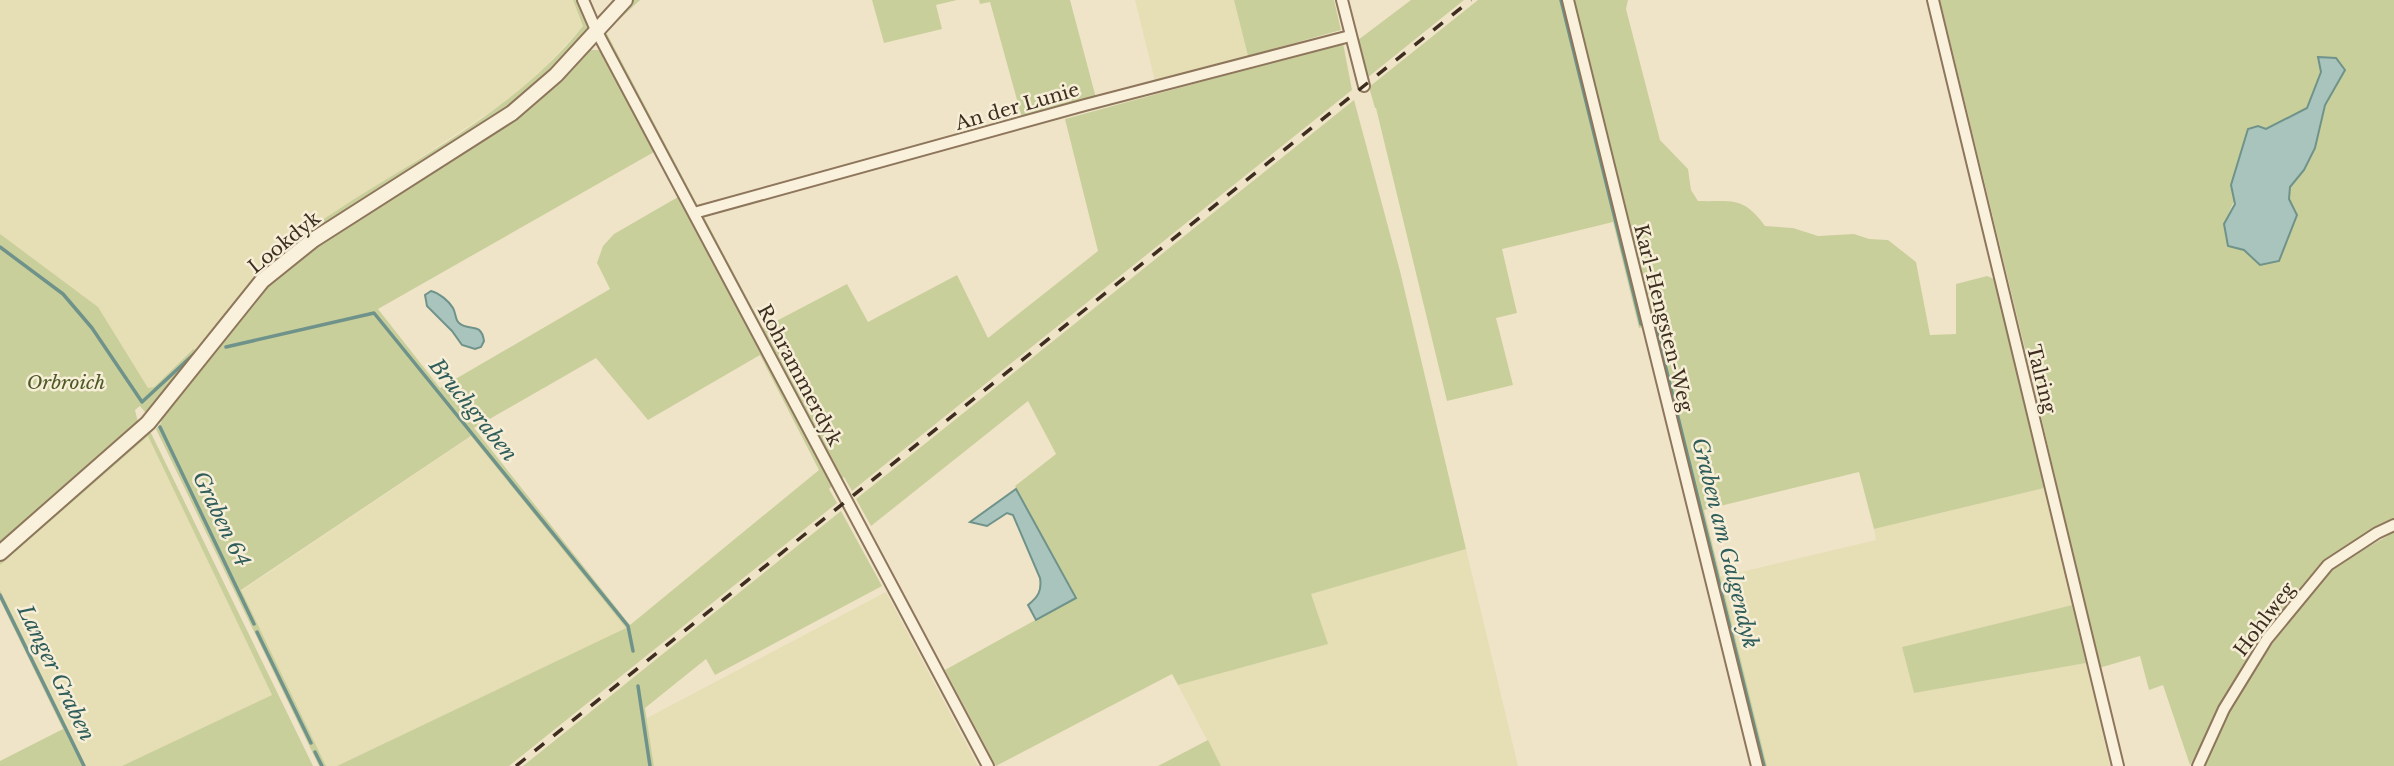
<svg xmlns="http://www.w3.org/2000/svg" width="2394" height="766" font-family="'Libre Baskerville',serif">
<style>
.farmland{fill:#e6deb5}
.green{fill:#c9cf9b;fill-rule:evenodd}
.water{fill:#a9c4bc;stroke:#6f938a;stroke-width:2}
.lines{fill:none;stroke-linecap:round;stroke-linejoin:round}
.stream{stroke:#6f938a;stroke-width:3.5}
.minor-casing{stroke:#8d765c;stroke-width:14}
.tertiary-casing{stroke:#8d765c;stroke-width:18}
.minor{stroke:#faf1dc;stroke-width:10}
.tertiary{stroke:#faf1dc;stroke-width:14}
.rail{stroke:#3d2e20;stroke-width:3.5;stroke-dasharray:12 12;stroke-linecap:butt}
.labels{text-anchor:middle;stroke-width:5;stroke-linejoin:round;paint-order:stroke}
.street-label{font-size:19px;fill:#3d2e20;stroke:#f7eed8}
.park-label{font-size:19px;font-style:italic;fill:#4d5a26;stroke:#f7eed8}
.water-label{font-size:21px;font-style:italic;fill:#2f5d5a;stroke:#f7eed8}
</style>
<rect width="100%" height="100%" fill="#f0e4c8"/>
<!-- farmland -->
<path class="farmland" d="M 0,0 L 573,0 L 583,26 L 538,75 L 516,95 L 300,236 L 263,268 L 237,298 L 197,351 L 192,349 L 154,387 L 146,389 L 0,241 Z
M 1135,0 L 1234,0 L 1248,56 L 1155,81 Z
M 148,435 L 272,695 L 122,766 L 86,766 L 0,590 L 0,565 Z
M 472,436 L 626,628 L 337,766 L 326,766 L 241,591 Z
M 2044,488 L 2072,605 L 1902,647 L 1914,693 L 2086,663 L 2110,766 L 1767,766 L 1720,577 L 1876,540 L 1874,529 Z
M 1466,549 L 1518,766 L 1221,766 L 1178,685 L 1327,644 L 1310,594 Z
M 886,592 L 978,766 L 654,766 L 647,718 Z"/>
<!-- green -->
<path class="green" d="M 573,0 L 578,0 L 588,30 L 583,40 L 504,116 L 312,235 L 149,412 L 145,412 L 140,406 L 135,410 L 138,422 L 128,434 L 0,545 L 0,234 L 98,307 L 148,388 L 154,387 L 193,349 L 197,351 C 228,309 258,268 300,236 C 395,166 508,121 583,26 Z
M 630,0 L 640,0 L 606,32 L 698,206 L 695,204 L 605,34 L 605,27 Z
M 872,0 L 957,0 L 936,5 L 942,29 L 884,43 Z
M 979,0 L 1070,0 L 1096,98 L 1022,118 L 990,2 L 980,4 Z
M 1234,0 L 1334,0 L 1341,30 L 1248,56 Z
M 1411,0 L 1464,0 L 1367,78 L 1358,40 Z
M 1478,0 L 1564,0 L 1645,327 L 1639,328 L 1613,222 L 1502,249 L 1517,313 L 1496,318 L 1513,385 L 1447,401 L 1376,108 L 1375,108 L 1369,87 Z
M 1572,0 L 1628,0 L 1626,9 L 1660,140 L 1688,169 L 1691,190 L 1698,201 C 1733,202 1743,196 1765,226 L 1793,228 L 1818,236 L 1854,234 L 1869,239 L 1888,240 L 1916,262 L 1930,335 L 1956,334 L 1956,284 L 1987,276 L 1994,279 L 2044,488 L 1874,529 L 1859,472 L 1704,510 L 1767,766 L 1761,766 L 1653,327 L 1655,326 Z
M 1940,0 L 2394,0 L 2394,518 L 2332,555 L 2260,634 L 2190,765 L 2163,685 L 2149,690 L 2140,656 L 2099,668 L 2035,390 ZM 2345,70 L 2325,105 L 2315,148 L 2304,170 L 2290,187 L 2289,199 L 2297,215 L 2279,261 L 2260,265 L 2244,250 L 2224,224 L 2266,129 L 2307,108 L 2321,72 Z
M 1343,43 L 1352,90 L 852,491 L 844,477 L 838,482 L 703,219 L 704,217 L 763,328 L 847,284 L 868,322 L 957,275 L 988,338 L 1098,251 L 1065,119 Z
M 589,50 L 598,50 L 605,54 L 833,485 L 829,489 L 837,503 L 509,766 L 337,766 L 626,628 L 471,436 L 241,590 L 326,766 L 319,766 L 156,429 L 161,423 L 163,414 L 192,381 L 242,313 L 264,287 L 299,257 L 427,173 ZM 654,152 L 678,197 L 614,234 L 603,246 L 597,263 L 610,289 L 440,388 L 378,309 ZM 760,355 L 819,470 L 630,625 L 474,428 L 596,358 L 648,420 Z
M 1354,100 L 1400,271 L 1466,549 L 1311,594 L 1328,644 L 1178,685 L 1172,674 L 996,766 L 945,670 L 1075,598 L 1015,486 L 1056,454 L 1028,401 L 871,526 L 856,499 Z
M 145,432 L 151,433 L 313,766 L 122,766 L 272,695 L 148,436 L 0,565 L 0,559 Z
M 841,511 L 882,586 L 715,675 L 706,659 L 645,708 L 654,766 L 523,766 Z
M 2394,532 L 2394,766 L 2204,766 L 2237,695 L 2295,611 L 2332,568 Z
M 0,590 L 86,766 L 0,766 L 0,761 L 63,729 L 0,600 Z
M 2072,605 L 2086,663 L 1914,693 L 1902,647 Z
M 1208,740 L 1221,766 L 1158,766 Z"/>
<!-- water -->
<path class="water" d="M 2318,57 L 2336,58 L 2345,70 L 2325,105 L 2315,148 L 2304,170 L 2290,187 L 2289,199 L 2297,215 L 2279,261 L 2260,265 L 2244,250 L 2228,246 L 2224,224 L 2235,204 L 2231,185 L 2248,129 L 2258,126 L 2266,129 L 2307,108 L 2321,72 Z
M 431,291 C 439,293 449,301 453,308 C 456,313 455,320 459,323 C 469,332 481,321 484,341 L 481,347 L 475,349 L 462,345 L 452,331 L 427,306 L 425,295 Z
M 1016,489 L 1076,598 L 1036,620 L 1028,605 C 1038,597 1042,591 1040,578 L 1013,515 L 1007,513 L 987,526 L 970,522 Z"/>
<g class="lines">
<!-- stream -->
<path class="stream" d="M 1561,0 L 1641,324
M 0,247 L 63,294 L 92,328 L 142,402 L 195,353
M 1656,328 L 1764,766
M 226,347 L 374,313 L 628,626 L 633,651
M 160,427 L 254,624
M 0,595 L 84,766
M 257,632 L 311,743
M 638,686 L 650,766
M 315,752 L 322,766"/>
<defs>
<path id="minor" d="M 583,0 L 596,30 L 988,766
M 1342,0 L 1364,86
M 1568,0 L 1757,766
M 1933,0 L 2118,766
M 694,213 L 1085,105 L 1350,36
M 2198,766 L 2224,709 L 2267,639 L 2328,565 L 2377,533 L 2394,525"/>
<path id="tertiary" d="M 0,553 L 148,423 L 262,281 L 313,240 L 512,113 L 556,75 L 625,0"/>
</defs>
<!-- minor casing -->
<use href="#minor" class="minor-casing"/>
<!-- tertiary casing -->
<use href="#tertiary" class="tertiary-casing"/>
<!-- minor -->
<use href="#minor" class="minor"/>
<!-- tertiary -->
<use href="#tertiary" class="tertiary"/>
<!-- rail -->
<path class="rail" d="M 516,766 L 1471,0"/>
</g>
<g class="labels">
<!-- street labels -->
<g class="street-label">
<text transform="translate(1017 106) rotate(-16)" y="7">An der Lunie</text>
<text transform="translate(284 242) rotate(-39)" y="7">Lookdyk</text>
<text transform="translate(1664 318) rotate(76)" y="7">Karl-Hengsten-Weg</text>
<text transform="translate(800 375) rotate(62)" y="7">Rohrammerdyk</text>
<text transform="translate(2042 379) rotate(76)" y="7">Talring</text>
<text transform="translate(2264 619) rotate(-53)" y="7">Hohlweg</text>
</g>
<!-- park labels -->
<g class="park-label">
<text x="66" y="389">Orbroich</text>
</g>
<!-- water labels -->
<g class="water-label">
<text transform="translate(473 410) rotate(51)" y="7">Bruchgraben</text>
<text transform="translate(221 519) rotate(64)" y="7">Graben 64</text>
<text transform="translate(1725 543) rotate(76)" y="7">Graben am Galgendyk</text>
<text transform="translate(56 673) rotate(64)" y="7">Langer Graben</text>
</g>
</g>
</svg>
